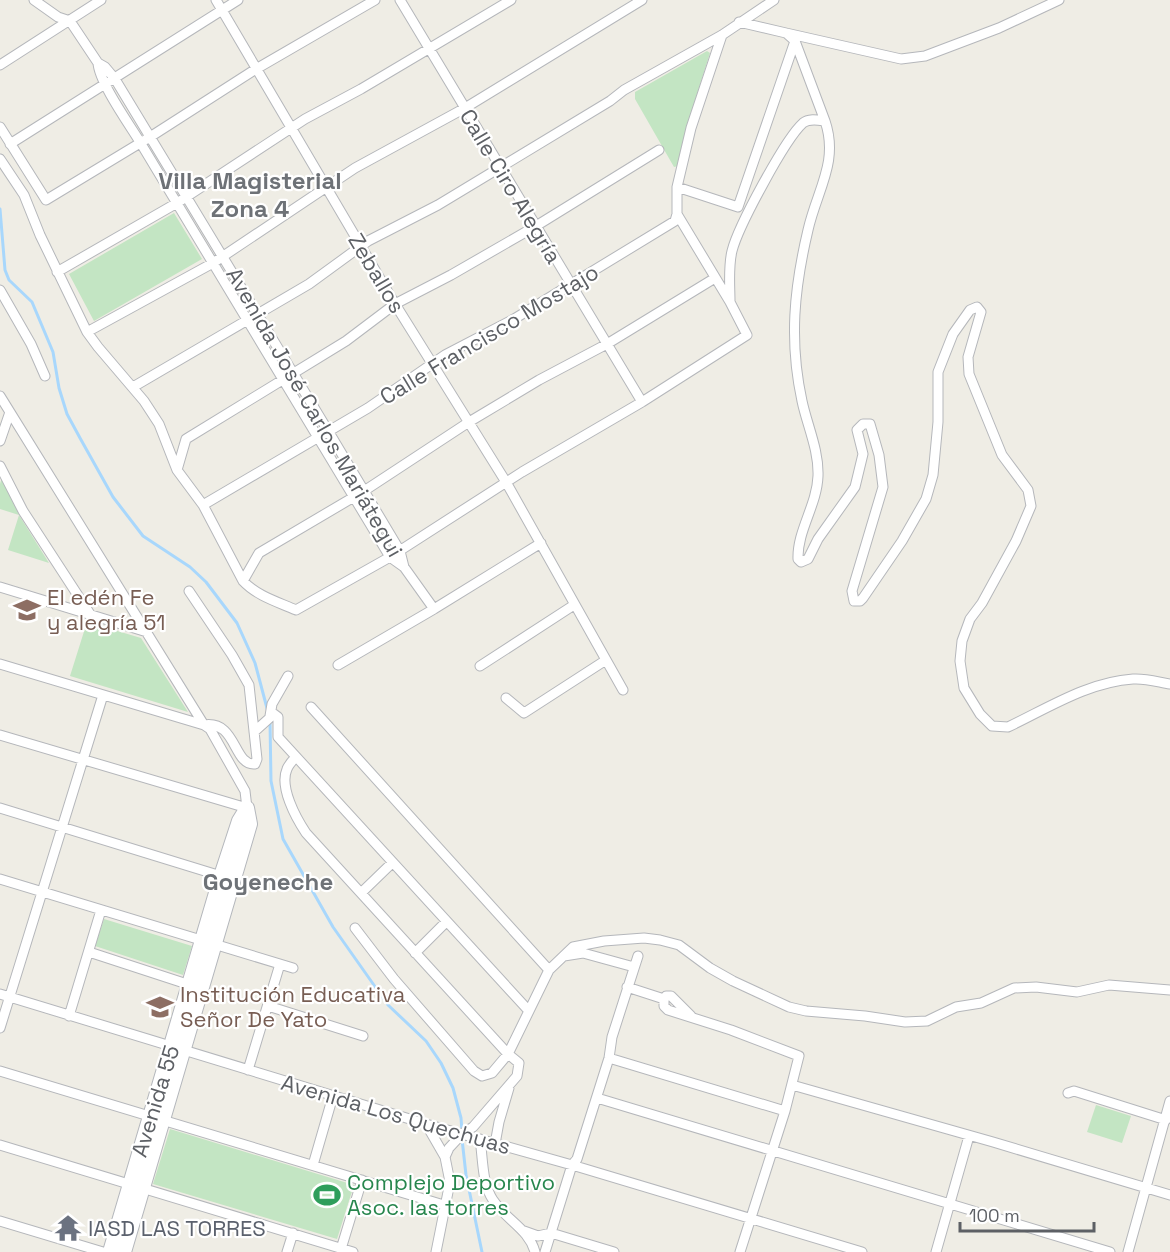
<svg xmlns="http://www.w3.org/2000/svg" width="1170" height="1252" font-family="'Space Grotesk',sans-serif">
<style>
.green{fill:#c3e5c3}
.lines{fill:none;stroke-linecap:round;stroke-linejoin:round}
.stream{stroke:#a8d7fc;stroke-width:3}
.street-casing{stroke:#b5b7bb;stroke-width:11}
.secondary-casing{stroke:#b4b7bc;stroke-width:16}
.street{stroke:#fff;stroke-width:9}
.secondary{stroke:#fff;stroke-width:14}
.labels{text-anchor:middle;stroke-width:4.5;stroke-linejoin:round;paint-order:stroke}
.street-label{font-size:22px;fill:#5d6065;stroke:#fff}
.education-label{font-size:22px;fill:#785e54;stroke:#fff;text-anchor:start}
.leisure-label{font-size:22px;fill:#27864d;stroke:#fff;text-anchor:start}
.worship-label{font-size:22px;fill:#5b616d;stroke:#fff;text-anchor:start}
.neighbourhood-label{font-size:24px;font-weight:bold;fill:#6e7277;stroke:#fff}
</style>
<rect width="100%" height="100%" fill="#efede5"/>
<!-- green -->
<path class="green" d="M 707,51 L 710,53 L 687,126 L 678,166 L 674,167 L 635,99 L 635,92 Z
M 174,213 L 202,259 L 94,321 L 69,274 Z
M 2,477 L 19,515 L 49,563 L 8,550 L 19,515 L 0,509 L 0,484 Z
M 87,622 L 141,638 L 188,712 L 70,676 Z
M 104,919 L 192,946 L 183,975 L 95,946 Z
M 1096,1105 L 1131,1116 L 1122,1143 L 1087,1132 Z
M 170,1129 L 354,1185 L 337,1239 L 153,1184 Z"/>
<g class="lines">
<!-- stream -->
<path class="stream" d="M 0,209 L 5,270 L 9,280 L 32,302 L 53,352 L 59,388 L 67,414 L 80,438 L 113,497 L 143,536 L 190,567 L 206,582 L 237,623 L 255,663 L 268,712
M 270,722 L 271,781 L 283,839 L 333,927 L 388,1005 L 426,1041 L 441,1063 L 453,1088 L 461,1118 L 462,1132
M 462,1139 L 466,1175 L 482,1252"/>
<defs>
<path id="street" d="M 34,0 L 58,17 L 70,21 L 98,63 C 99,82 129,124 140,142 L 390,557 L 404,567 L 434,609
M 216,0 L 395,304 L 506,482 L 623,690
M 400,0 L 642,402
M 739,22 L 786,33 L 795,41 L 825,121
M 786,33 L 901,59 L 925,56 L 999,28 L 1059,0
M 98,63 L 105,67 L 115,79 C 210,236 306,393 400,551 L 404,567
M 0,65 L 101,0
M 0,127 L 46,200 L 150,137 L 256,69 L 375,0
M 10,144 L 238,0
M 0,159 L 24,195 L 40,235 L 87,332 L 98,347 L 144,401 L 159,424 L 177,470 L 203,505 L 243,581 C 257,596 278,602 296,610 L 390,557 L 522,472 L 642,402 L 747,335 L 730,302 L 677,214 L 677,187 L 691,128 L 722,35
M 677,187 L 738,207 L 795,41
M 57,272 L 177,203 L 305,119 L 361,89 L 511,0
M 0,290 L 31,344 L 45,376
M 730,302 C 730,286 728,267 732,251 C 738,227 785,139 803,123 C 809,118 818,120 825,121 C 839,162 817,190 808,230 C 794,289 789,341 802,401 C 807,425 819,450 818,476 C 817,505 797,531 798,559 L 801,562 L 808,559 L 818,539 L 855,487 L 863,454 L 857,430 L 863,424 L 870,424 L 879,455 L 883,487 L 852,591 L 854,601 L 860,601 L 863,598 L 902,541 L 926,499 L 933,475 L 938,422 L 938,372 L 953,334 L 970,310 L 977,307 L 981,312 L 968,357 L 969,374 L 1002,455 L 1028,490 L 1031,506 L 1016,541 L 982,603 L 970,619 L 962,641 L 960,661 L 964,688 L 980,714 L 992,726 L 1008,727 C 1048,708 1088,682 1133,679 C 1145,678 1158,682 1170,684
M 87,332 L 213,263 L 355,168 L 465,108 L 642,0
M 133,387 L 309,284 L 368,241 L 438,205 L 610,101 L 624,90 L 722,35 L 774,0
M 0,396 L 204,725 L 210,729 L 245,791 L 247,808 L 0,735
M 0,441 L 10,412
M 0,466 L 23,511 L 90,614
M 177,470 L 186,439 L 346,341 L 395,304 L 451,275 L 536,226 L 659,150
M 203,505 L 368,408 L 445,355 L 514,319 L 675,221 L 677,214
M 243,581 L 259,553 L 364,491 L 469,422 L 539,380 L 607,344 L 715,278
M 0,587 L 147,632
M 0,664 L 204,725 C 237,720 233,766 255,764 L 257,759 L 249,685 L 232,655 L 189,591
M 338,665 L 434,609 L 541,543
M 480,666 L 574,605
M 506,698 L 524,713 L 606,660
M 311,707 L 549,970
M 270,716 L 272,704 L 288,676
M 254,732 L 274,714 L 278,717 L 278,737 L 529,1011
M 296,757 C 293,760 289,764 287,769 C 279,787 296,818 306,833 L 508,1054 L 519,1063 L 517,1076 L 473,1127 L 462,1134 L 449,1148 L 445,1157 L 450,1182 L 436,1252
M 0,808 L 221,876
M 0,879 L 293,968
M 361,893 L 392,863
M 355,928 L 394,979 L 474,1071 L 482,1076 L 492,1073 L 508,1054 L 549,970 L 573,947 L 604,941 L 644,938 L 660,940 L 679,945 L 710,968 L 733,981 L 789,1007 L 806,1011 L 865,1016 L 905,1022 L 927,1021 L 956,1007 L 981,1003 L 1014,988 L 1036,987 L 1077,992 L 1109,985 L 1170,990
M 89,952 L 190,985
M 415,953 L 446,922
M 564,956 L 583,953 L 634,967
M 627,987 L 664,999 L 666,996 L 671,996 L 691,1016
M 0,994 L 426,1124 L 572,1165 L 862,1252
M 664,999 L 664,1006 L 668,1010 L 731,1030 L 799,1056 L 785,1111 L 740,1252
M 268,1006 L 363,1036
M 69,1016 L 101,910
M 0,1028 L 103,695
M 609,1058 L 785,1111
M 248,1070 L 280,964
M 0,1071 L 447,1206
M 792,1085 L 993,1142 L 1170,1195
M 1068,1093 L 1074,1091 L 1166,1120
M 597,1098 L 1110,1252
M 426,1124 L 445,1157
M 480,1139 C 483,1159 482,1184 493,1200 C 506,1220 529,1229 535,1252
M 495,1144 L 499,1122 L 509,1088
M 0,1145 L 353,1252
M 313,1165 L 333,1096
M 0,1221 L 103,1252
M 524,1231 L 538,1236 L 551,1233 L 614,1252
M 341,1249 L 362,1180
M 287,1252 L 293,1233
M 545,1252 L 572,1165 L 577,1159 L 609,1058 L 612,1037 L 638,956
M 936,1252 L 969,1136
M 1128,1252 L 1170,1101"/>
<path id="secondary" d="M 110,1252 L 221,876 L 239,821 L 247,808
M 124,1252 L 250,824 L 247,808"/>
</defs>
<!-- street casing -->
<use href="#street" class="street-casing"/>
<!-- secondary casing -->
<use href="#secondary" class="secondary-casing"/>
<!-- street -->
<use href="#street" class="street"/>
<!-- secondary -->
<use href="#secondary" class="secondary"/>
</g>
<!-- icons -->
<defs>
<symbol id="school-bare" viewBox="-9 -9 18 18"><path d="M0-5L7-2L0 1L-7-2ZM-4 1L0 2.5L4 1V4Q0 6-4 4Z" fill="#8d6e63" stroke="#fff" stroke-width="2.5" paint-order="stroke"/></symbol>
<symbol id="stadium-bare" viewBox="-9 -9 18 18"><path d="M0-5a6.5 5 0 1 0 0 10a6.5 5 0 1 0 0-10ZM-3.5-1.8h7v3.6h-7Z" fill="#2e9e5b" stroke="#fff" stroke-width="2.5" paint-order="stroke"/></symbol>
<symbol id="temple-bare" viewBox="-9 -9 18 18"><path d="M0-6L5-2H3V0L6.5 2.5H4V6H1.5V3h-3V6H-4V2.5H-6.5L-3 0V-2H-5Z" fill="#6b7280" stroke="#fff" stroke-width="2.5" paint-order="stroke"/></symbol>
</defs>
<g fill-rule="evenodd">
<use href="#school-bare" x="8" y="591" width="38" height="38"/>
<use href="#school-bare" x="141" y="988" width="38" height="38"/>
<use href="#stadium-bare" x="308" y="1176" width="38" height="38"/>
<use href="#temple-bare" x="49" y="1209" width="38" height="38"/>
</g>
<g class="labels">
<!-- street labels -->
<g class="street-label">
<text transform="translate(511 186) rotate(59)" y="8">Calle Ciro Alegría</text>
<text transform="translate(377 273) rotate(59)" y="8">Zeballos</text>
<text transform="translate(489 334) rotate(-31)" y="8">Calle Francisco Mostajo</text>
<text transform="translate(315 412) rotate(60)" y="8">Avenida José Carlos Mariátegui</text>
<text transform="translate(155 1101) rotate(-73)" y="8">Avenida 55</text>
<text transform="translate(396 1114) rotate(16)" y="8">Avenida Los Quechuas</text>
</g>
<!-- education labels -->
<g class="education-label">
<text x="47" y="605">El edén Fe<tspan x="47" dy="25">y alegría 51</tspan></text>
<text x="180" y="1002">Institución Educativa<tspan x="180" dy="25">Señor De Yato</tspan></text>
</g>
<!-- leisure labels -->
<g class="leisure-label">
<text x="347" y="1190">Complejo Deportivo<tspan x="347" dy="25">Asoc. las torres</tspan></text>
</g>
<!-- worship labels -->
<g class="worship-label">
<text x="88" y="1236">IASD LAS TORRES</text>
</g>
<!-- neighbourhood labels -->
<g class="neighbourhood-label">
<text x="250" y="189">Villa Magisterial<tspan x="250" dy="28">Zona 4</tspan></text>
<text x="268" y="890">Goyeneche</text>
</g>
</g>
<!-- scale -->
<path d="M960 1222v9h134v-9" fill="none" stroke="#5d6065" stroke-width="3"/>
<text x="969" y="1222" font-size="18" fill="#5d6065" stroke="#ffffff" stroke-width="4.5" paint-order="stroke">100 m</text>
</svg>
